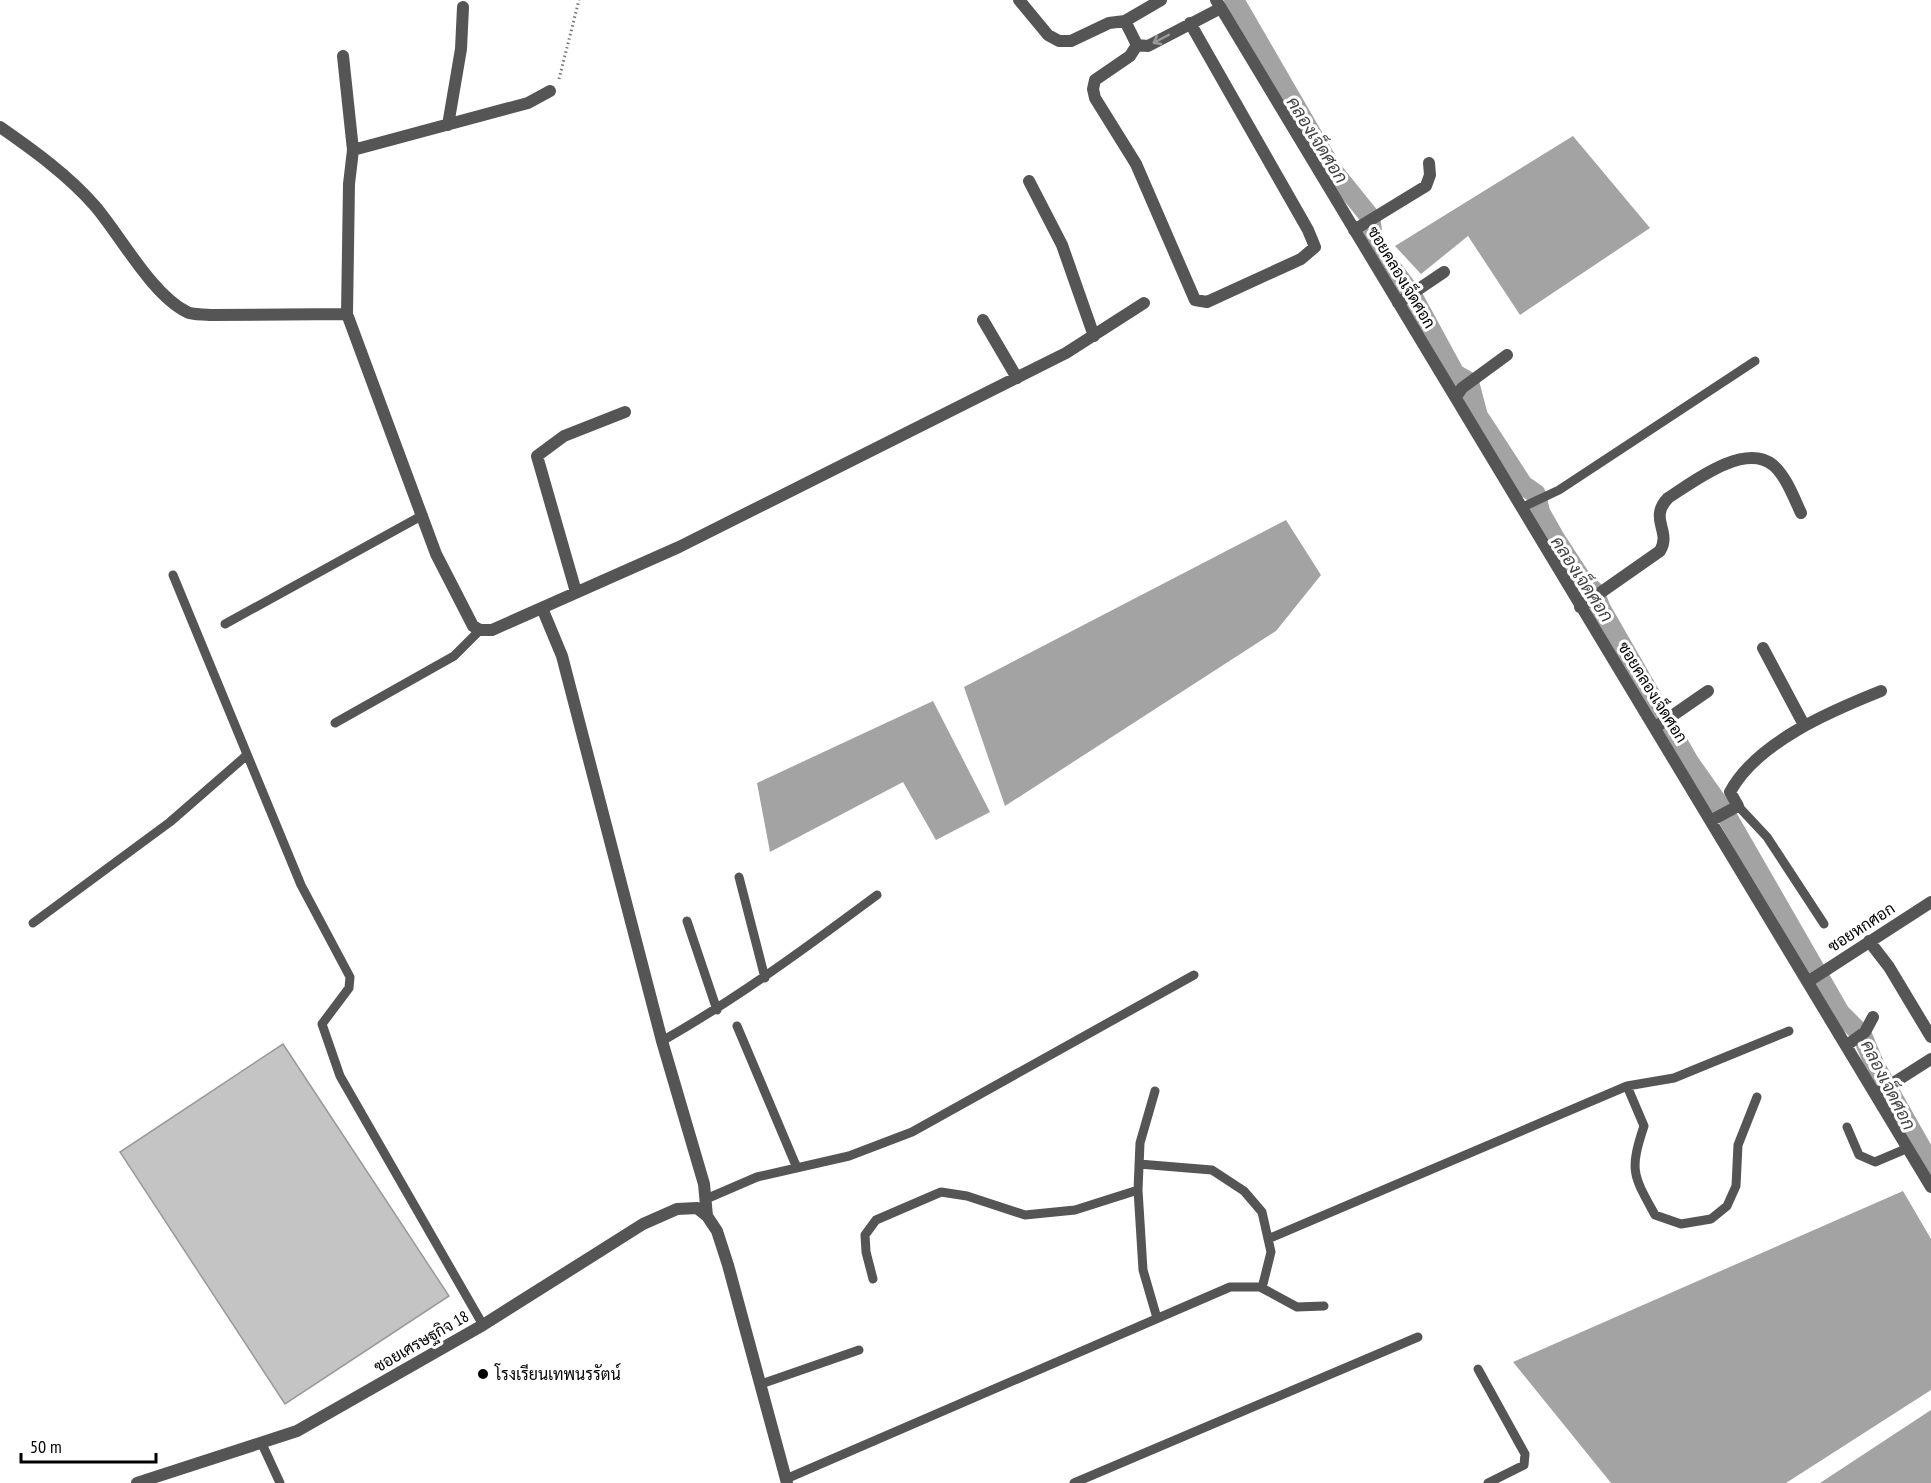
<svg xmlns="http://www.w3.org/2000/svg" width="1931" height="1483" font-family="'PT Sans Narrow',Sarabun,sans-serif">
<style>
.water{fill:#a3a3a3}
.lines{fill:none;stroke-linecap:round;stroke-linejoin:round}
.canal{stroke:#a3a3a3;stroke-width:20}
.building{fill:#c4c4c4;stroke:#999;stroke-width:1.5}
.path{stroke:#777;stroke-width:3;stroke-dasharray:1.5 3;stroke-linecap:butt}
.service{stroke:#555;stroke-width:9}
.minor{stroke:#555;stroke-width:12}
.oneway{stroke:#999}
.poi-dot{fill:#000;stroke:#fff;stroke-width:2}
.labels{text-anchor:middle;stroke-width:6;stroke-linejoin:round;paint-order:stroke}
.street-label{font-size:16px;fill:#000;stroke:#fff}
.poi-label{font-size:16px;fill:#000;stroke:#fff;text-anchor:start}
.water-label{font-size:18px;font-style:italic;fill:#444;stroke:#fff}
</style>
<rect width="100%" height="100%" fill="#fff"/>
<!-- water -->
<path class="water" d="M 1573,136 L 1650,228 L 1520,315 L 1468,236 L 1421,274 L 1395,246 Z
M 1286,520 L 1321,575 L 1276,631 L 1005,806 L 964,687 Z
M 933,701 L 990,812 L 936,840 L 903,782 L 770,852 L 757,783 Z
M 1903,1191 L 1931,1239 L 1931,1390 L 1786,1483 L 1611,1483 L 1513,1362 Z
M 1931,1410 L 1931,1483 L 1820,1483 Z"/>
<g class="lines">
<!-- canal -->
<path class="canal" d="M 1234,0 L 1333,171 L 1370,217 L 1374,244 L 1412,295 L 1455,374 L 1469,382 L 1478,416 L 1523,485 L 1536,494 L 1540,512 L 1554,537 L 1582,580 L 1594,591 L 1601,609 L 1689,762 L 1725,813 L 1840,1013 L 1862,1035 L 1875,1066 L 1931,1165"/>
</g>
<!-- building -->
<path class="building" d="M 283,1044 L 449,1296 L 285,1404 L 120,1152 Z"/>
<g class="lines">
<!-- path -->
<path class="path" d="M 559,79 L 579,0"/>
<!-- service -->
<path class="service" d="M 1523,507 L 1559,490 L 1755,361
M 173,575 L 301,885 L 350,977 L 349,988 L 322,1024 L 340,1076 L 483,1325
M 225,624 L 423,515
M 335,723 L 454,656 L 480,630
M 1738,806 L 1767,837 L 1824,924
M 739,877 L 765,978
M 687,921 L 717,1010
M 33,923 L 170,822 L 247,755
M 737,1026 L 797,1168
M 662,1041 C 738,998 807,947 877,895
M 1627,1086 L 1644,1126 C 1629,1171 1633,1175 1655,1215 L 1681,1224 L 1711,1219 L 1727,1206 L 1736,1186 L 1738,1145 L 1757,1097
M 1155,1091 L 1140,1143 L 1138,1190 L 1143,1270 L 1157,1318
M 1847,1127 L 1859,1155 L 1875,1162 L 1908,1148
M 1139,1164 L 1212,1170 L 1244,1191 L 1262,1212 L 1271,1252 L 1262,1288
M 706,1199 L 757,1177 L 849,1156 L 912,1132 L 1194,975
M 1268,1239 L 1627,1086 L 1674,1078 L 1789,1031
M 873,1279 L 866,1252 L 865,1235 L 876,1220 L 941,1192 L 967,1196 L 1025,1215 L 1075,1210 L 1138,1190
M 1478,1369 L 1525,1454 L 1524,1465 L 1488,1483
M 761,1384 L 859,1350
M 262,1444 L 280,1483
M 786,1479 L 1230,1287 L 1260,1287 L 1297,1307 L 1324,1306
M 1074,1483 L 1418,1337"/>
<!-- minor -->
<path class="minor" d="M 1019,0 L 1048,35 L 1059,41 L 1071,41 L 1109,23 L 1125,21 L 1161,0
M 1216,0 L 1931,1187
M 1125,21 L 1137,45 L 1130,56 L 1095,80 L 1093,89 L 1095,98 L 1136,164 L 1195,300 L 1207,302 L 1301,259 L 1315,247 L 1308,230 L 1190,23
M 1137,45 L 1148,46 L 1221,8
M 343,56 L 353,150 L 349,184 L 347,314 L 436,554 L 473,626 L 480,630 L 492,630 L 679,547 L 1066,353 L 1144,303
M 448,125 L 461,49 L 463,7
M 0,127 C 33,150 68,175 95,206 C 120,235 152,295 187,312 C 193,315 203,314 210,315 L 347,314
M 353,150 L 528,103 L 550,91
M 1029,181 L 1062,245 L 1094,336
M 1354,230 L 1426,186 L 1430,175 L 1429,163
M 1398,303 L 1444,272
M 983,320 L 1017,378
M 1456,397 L 1462,388 L 1507,355
M 576,592 L 537,456 L 564,436 L 625,412
M 1580,607 L 1660,551 C 1672,531 1648,519 1668,498 C 1693,482 1744,442 1773,465 C 1786,476 1794,498 1801,513
M 542,608 L 562,656 L 662,1041 L 704,1184 L 707,1216 L 717,1231 L 728,1265 L 787,1483
M 1763,648 L 1804,725
M 1656,727 L 1708,691
M 1712,820 L 1738,806 L 1730,792 C 1757,742 1831,711 1881,691
M 1869,941 L 1889,967 L 1931,1037
M 1809,981 L 1931,902
M 1847,1045 L 1865,1032 L 1873,1017
M 1876,1094 L 1931,1059
M 137,1483 L 297,1431 L 483,1325 L 643,1224 L 677,1209 L 697,1208 L 707,1216"/>
</g>
<!-- one-way arrows -->
<defs><path id="oneway-shaft" d="M-6 0H5M1.5-3L5.5 0L1.5 3" fill="none" stroke-width="1.6" stroke-linecap="round" stroke-linejoin="round" transform="scale(1.5)"/></defs>
<use class="oneway" href="#oneway-shaft" transform="translate(1161 39) rotate(152)"/>
<!-- markers -->
<circle class="poi-dot" cx="483" cy="1374" r="6"/>
<g class="labels">
<!-- street labels -->
<g class="street-label">
<text transform="translate(1402 277) rotate(59)" y="6">ซอยคลองเจ็ดศอก</text>
<text transform="translate(1653 692) rotate(58)" y="6">ซอยคลองเจ็ดศอก</text>
<text transform="translate(1861 927) rotate(-33)" y="6">ซอยหกศอก</text>
<text transform="translate(421 1341) rotate(-30)" y="6">ซอยเศรษฐกิจ 18</text>
</g>
<!-- poi labels -->
<g class="poi-label">
<text x="495" y="1380">โรงเรียนเทพนรรัตน์</text>
</g>
<!-- water labels -->
<g class="water-label">
<text transform="translate(1317 140) rotate(58)" y="6">คลองเจ็ดศอก</text>
<text transform="translate(1582 579) rotate(57)" y="6">คลองเจ็ดศอก</text>
<text transform="translate(1888 1085) rotate(63)" y="6">คลองเจ็ดศอก</text>
</g>
</g>
<!-- scale -->
<path d="M21 1453v9h135v-9" fill="none" stroke="#000000" stroke-width="3"/>
<text x="30" y="1453" font-size="18" fill="#000000" stroke="#ffffff" stroke-width="4.5" paint-order="stroke">50 m</text>
</svg>
